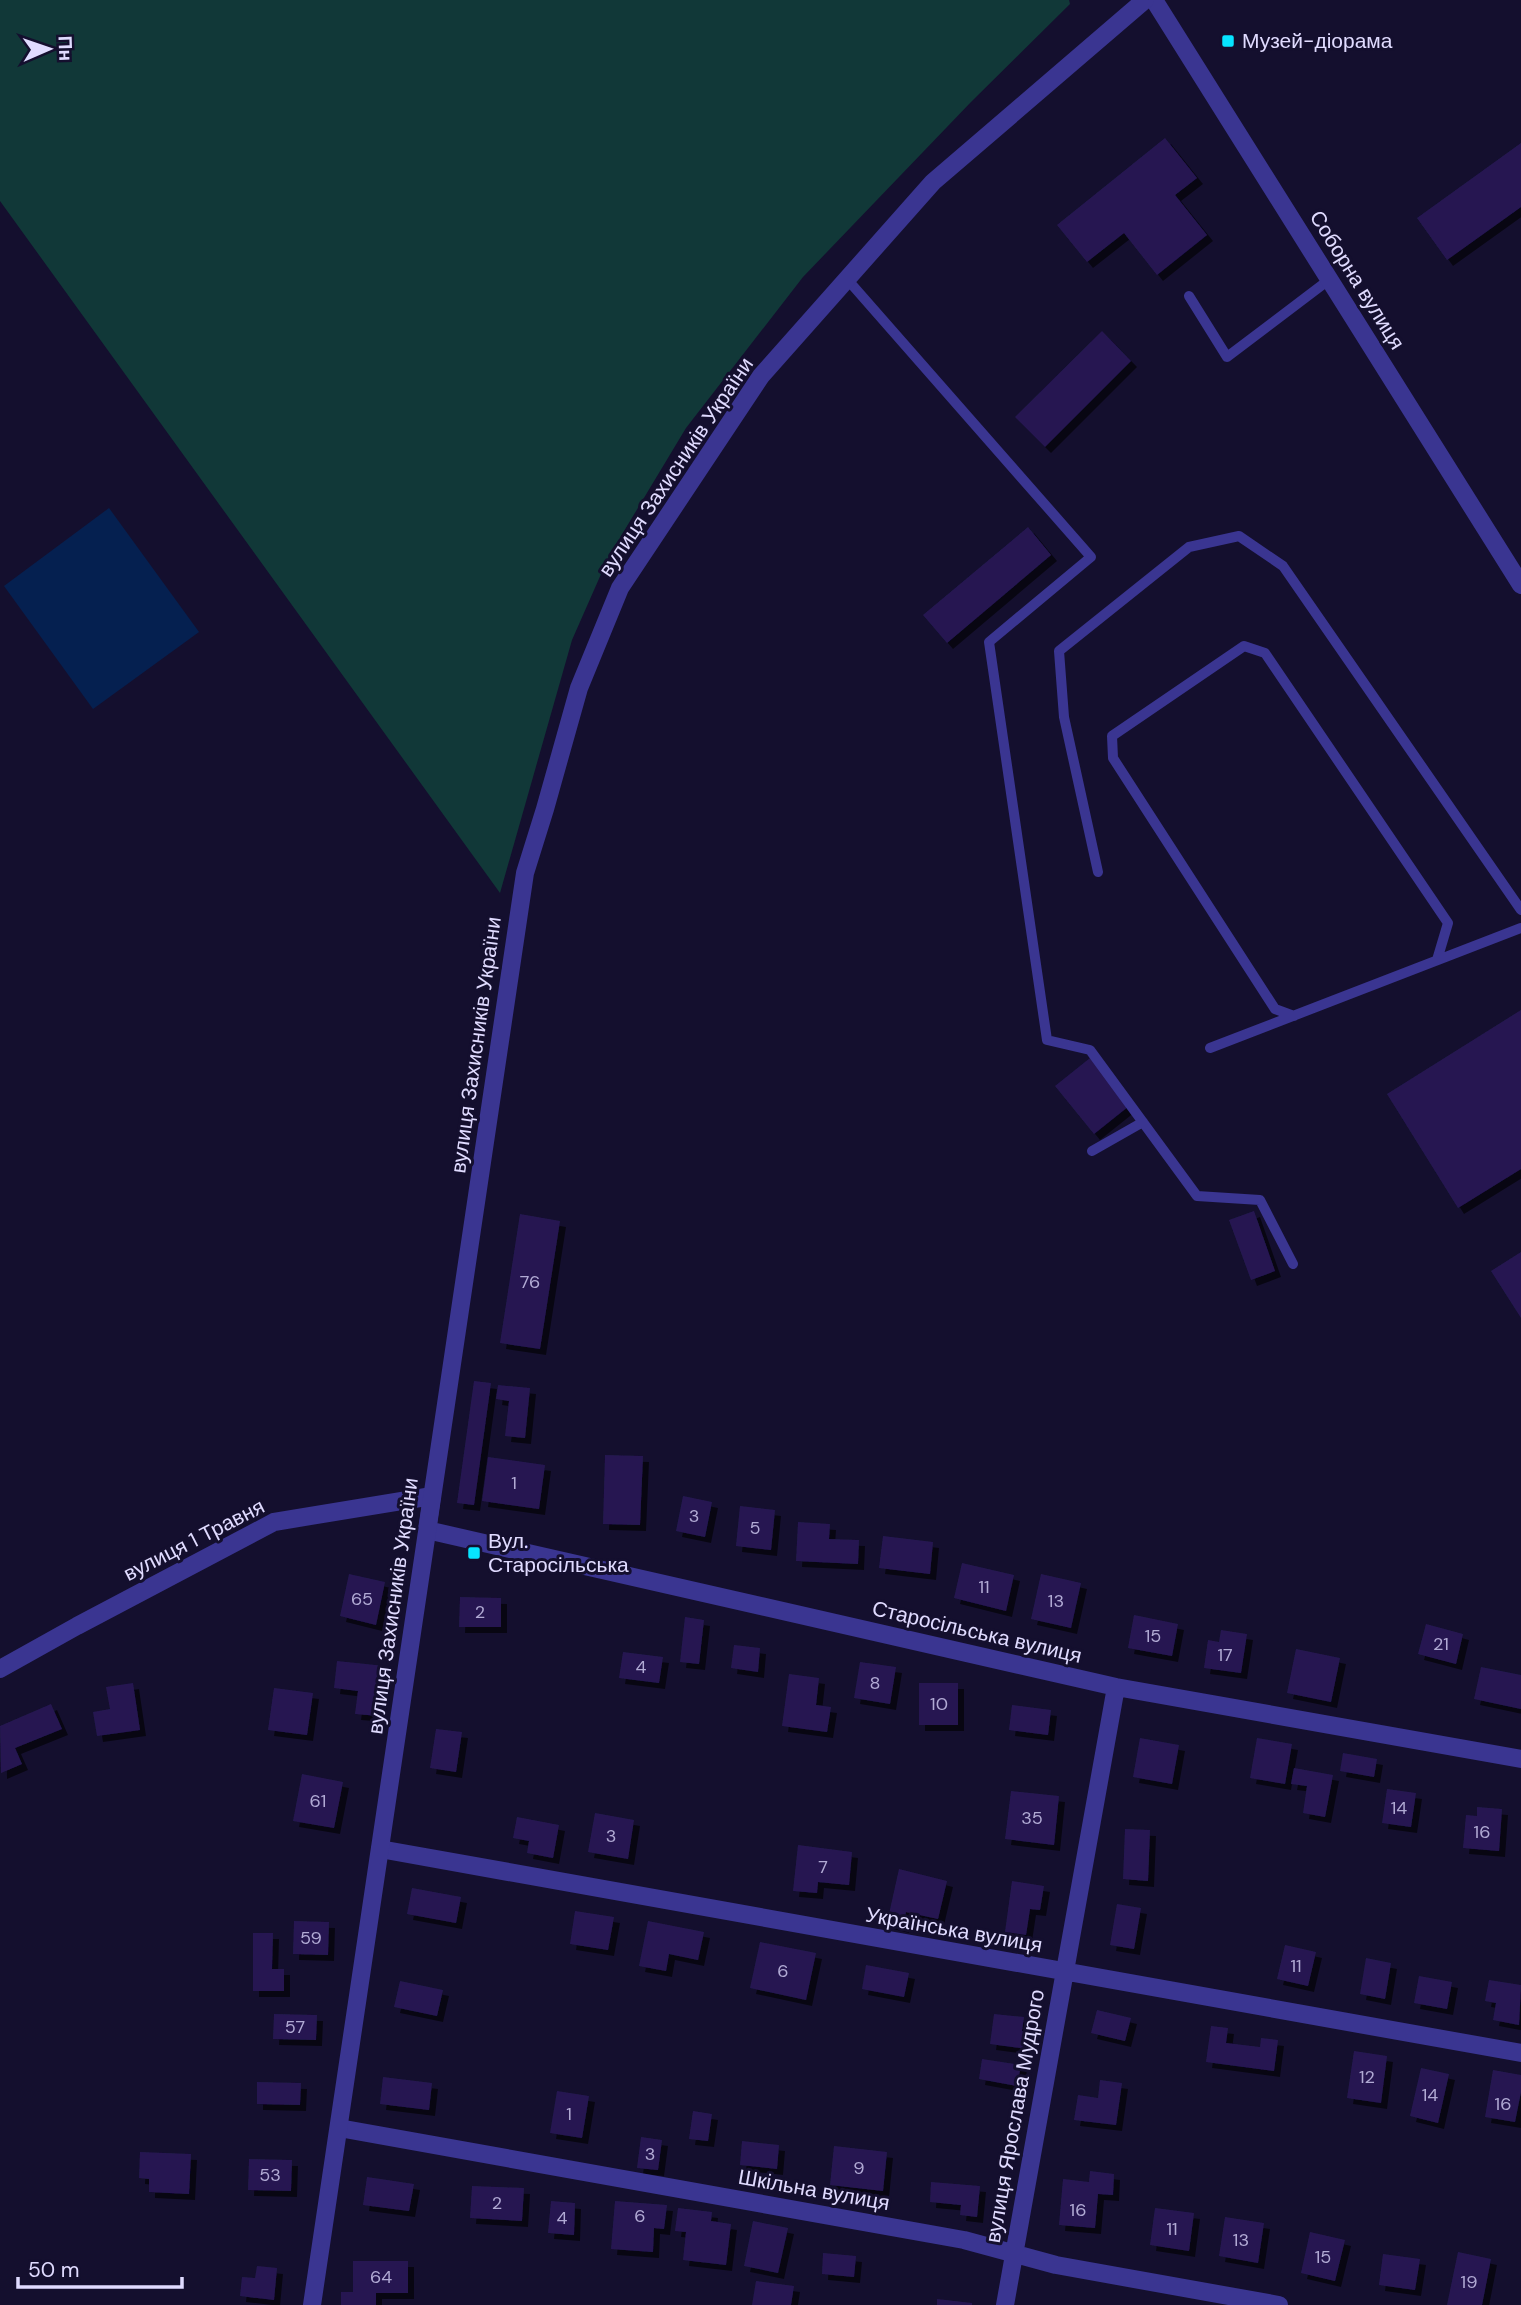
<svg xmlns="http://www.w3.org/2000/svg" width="1521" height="2305" font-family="'DM Sans',sans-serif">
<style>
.green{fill:#113838}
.water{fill:#052050}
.building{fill:#251951;filter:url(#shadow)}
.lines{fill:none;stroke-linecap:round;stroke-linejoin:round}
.service{stroke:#3a3591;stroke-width:10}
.minor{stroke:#3a3591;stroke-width:18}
.tertiary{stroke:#3a3591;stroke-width:18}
.poi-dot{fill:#07e4ff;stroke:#140f2e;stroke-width:2.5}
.labels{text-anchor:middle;stroke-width:6;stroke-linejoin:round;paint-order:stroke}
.number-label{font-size:18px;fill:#b1aad4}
.poi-label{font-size:21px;fill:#e0dbff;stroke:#140f2e;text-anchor:start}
.street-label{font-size:21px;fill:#e0dbff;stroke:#140f2e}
</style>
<defs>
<filter id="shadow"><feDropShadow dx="6" dy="6" stdDeviation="0" flood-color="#0009"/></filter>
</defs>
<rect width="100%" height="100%" fill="#140f2e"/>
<!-- green -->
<path class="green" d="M 0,0 L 1069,0 L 1070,4 L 971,102 L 803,277 L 686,428 L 609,556 L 572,640 L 500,893 L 0,201 Z"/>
<!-- water -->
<path class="water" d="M 109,508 L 199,632 L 93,709 L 4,586 Z"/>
<!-- building -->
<path class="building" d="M 1165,138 L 1197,178 L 1175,195 L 1207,235 L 1157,275 L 1124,233 L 1087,262 L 1057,225 Z
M 1521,143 L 1521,207 L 1447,260 L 1417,218 Z
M 1102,331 L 1131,361 L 1045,447 L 1015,417 Z
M 1028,527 L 1051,555 L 947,643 L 923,615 Z
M 1521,1010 L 1521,1169 L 1458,1208 L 1387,1094 Z
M 1090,1058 L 1129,1106 L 1094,1134 L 1055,1086 Z
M 1254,1211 L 1275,1271 L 1251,1280 L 1229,1220 Z
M 520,1214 L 560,1221 L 540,1349 L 500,1343 Z
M 1521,1252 L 1521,1318 L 1491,1271 Z
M 474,1381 L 491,1383 L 474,1505 L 457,1503 Z
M 498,1385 L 530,1388 L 525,1438 L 505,1436 L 509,1401 L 496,1399 Z
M 605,1455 L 643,1456 L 640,1525 L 603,1524 Z
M 488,1457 L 545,1465 L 539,1509 L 482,1501 Z
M 683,1496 L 712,1502 L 705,1537 L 676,1531 Z
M 740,1506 L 775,1510 L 771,1550 L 736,1546 Z
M 798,1522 L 830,1524 L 829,1539 L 859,1540 L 858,1564 L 796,1561 Z
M 883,1536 L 933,1542 L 930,1574 L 879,1568 Z
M 962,1563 L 1014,1575 L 1006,1611 L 954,1598 Z
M 349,1574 L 385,1582 L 376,1625 L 340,1616 Z
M 1041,1574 L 1081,1583 L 1071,1628 L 1031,1619 Z
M 460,1597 L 501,1598 L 501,1627 L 459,1627 Z
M 1134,1615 L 1178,1624 L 1172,1656 L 1128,1648 Z
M 685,1617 L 704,1620 L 699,1664 L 680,1662 Z
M 1426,1624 L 1463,1634 L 1456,1664 L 1418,1654 Z
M 1221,1630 L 1247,1634 L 1241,1673 L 1204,1668 L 1208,1640 L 1219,1642 Z
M 734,1645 L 760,1648 L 758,1672 L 731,1668 Z
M 1296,1649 L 1340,1658 L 1331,1702 L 1287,1693 Z
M 623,1652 L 663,1657 L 659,1683 L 619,1678 Z
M 337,1661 L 385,1666 L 379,1716 L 355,1714 L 358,1691 L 334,1688 Z
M 860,1662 L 896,1667 L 890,1704 L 854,1698 Z
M 1481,1667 L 1521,1675 L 1521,1709 L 1474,1699 Z
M 789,1674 L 819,1678 L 816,1705 L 831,1707 L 827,1732 L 782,1726 Z
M 133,1683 L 140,1730 L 97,1736 L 93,1712 L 110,1709 L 106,1687 Z
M 919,1683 L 958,1683 L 958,1725 L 919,1725 Z
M 274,1688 L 313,1693 L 307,1735 L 268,1730 Z
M 51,1704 L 62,1729 L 15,1748 L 22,1764 L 1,1773 L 0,1726 Z
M 1012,1705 L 1051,1710 L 1048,1735 L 1009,1730 Z
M 436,1729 L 462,1732 L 456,1772 L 430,1768 Z
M 1140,1738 L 1179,1745 L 1172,1784 L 1133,1777 Z
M 1257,1738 L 1292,1744 L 1285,1784 L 1250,1778 Z
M 1343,1753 L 1377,1759 L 1374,1777 L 1340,1771 Z
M 1294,1768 L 1333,1775 L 1325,1817 L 1303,1813 L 1307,1786 L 1291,1784 Z
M 302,1774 L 343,1782 L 334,1828 L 293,1821 Z
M 1387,1789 L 1416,1793 L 1411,1827 L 1382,1823 Z
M 1011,1791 L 1059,1796 L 1054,1845 L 1005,1839 Z
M 1477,1807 L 1502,1809 L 1499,1851 L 1463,1848 L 1466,1815 L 1477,1816 Z
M 595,1813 L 634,1820 L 628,1859 L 588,1852 Z
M 517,1817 L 559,1825 L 553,1858 L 527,1853 L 529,1841 L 513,1838 Z
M 1125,1829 L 1150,1830 L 1148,1881 L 1123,1879 Z
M 798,1845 L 852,1852 L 849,1885 L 818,1882 L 817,1893 L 793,1891 Z
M 899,1869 L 947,1881 L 938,1919 L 906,1912 L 903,1927 L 887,1923 Z
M 1012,1881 L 1044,1886 L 1040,1910 L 1030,1909 L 1026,1935 L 1005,1932 Z
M 412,1888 L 461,1897 L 456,1923 L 407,1914 Z
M 1117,1904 L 1141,1908 L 1134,1949 L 1110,1945 Z
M 575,1911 L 614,1917 L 608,1950 L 570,1944 Z
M 294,1921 L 329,1922 L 328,1955 L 293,1954 Z
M 648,1921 L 704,1932 L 698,1960 L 669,1954 L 666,1971 L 639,1966 Z
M 253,1933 L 273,1933 L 272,1969 L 284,1969 L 284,1991 L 253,1991 Z
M 760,1942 L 816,1953 L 806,2000 L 750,1988 Z
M 1285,1945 L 1316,1952 L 1308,1986 L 1277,1979 Z
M 1366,1958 L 1391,1963 L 1385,1999 L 1360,1994 Z
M 866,1965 L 909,1973 L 904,1997 L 862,1989 Z
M 1419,1976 L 1452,1982 L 1447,2009 L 1414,2003 Z
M 1489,1980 L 1521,1985 L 1519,2025 L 1493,2020 L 1496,2003 L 1485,2001 Z
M 400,1981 L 443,1990 L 437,2016 L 394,2007 Z
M 1097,2010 L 1131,2018 L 1125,2041 L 1091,2033 Z
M 274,2014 L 317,2015 L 316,2040 L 273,2039 Z
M 994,2014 L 1024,2017 L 1022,2031 L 1030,2032 L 1028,2049 L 990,2044 Z
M 1211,2026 L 1228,2028 L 1226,2043 L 1260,2047 L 1261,2038 L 1278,2040 L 1274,2071 L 1206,2062 Z
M 1354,2051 L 1387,2056 L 1381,2103 L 1347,2098 Z
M 982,2059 L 1021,2065 L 1017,2086 L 979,2079 Z
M 1421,2068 L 1449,2074 L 1438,2123 L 1410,2116 Z
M 1493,2070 L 1521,2075 L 1521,2092 L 1515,2122 L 1485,2117 Z
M 383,2077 L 432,2083 L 429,2110 L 380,2104 Z
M 1100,2080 L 1122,2083 L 1116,2125 L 1074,2120 L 1078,2095 L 1098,2098 Z
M 257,2082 L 301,2083 L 300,2105 L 257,2104 Z
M 557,2091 L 589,2096 L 582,2138 L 550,2133 Z
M 693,2111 L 712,2114 L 708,2141 L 689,2139 Z
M 641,2137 L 662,2140 L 658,2170 L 637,2168 Z
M 742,2141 L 779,2145 L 777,2169 L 740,2165 Z
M 834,2146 L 887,2152 L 883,2191 L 830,2185 Z
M 140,2152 L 191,2154 L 189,2194 L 149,2192 L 149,2179 L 139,2178 Z
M 249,2159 L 292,2160 L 291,2191 L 248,2190 Z
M 1090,2171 L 1114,2174 L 1113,2195 L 1098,2194 L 1095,2228 L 1059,2225 L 1063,2179 L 1089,2182 Z
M 367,2177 L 414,2184 L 409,2211 L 363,2205 Z
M 931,2182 L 980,2186 L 977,2217 L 960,2215 L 961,2205 L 930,2202 Z
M 472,2186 L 524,2188 L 522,2221 L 470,2218 Z
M 551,2201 L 575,2203 L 574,2235 L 548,2233 Z
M 615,2201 L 667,2205 L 664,2229 L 654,2228 L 653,2252 L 611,2249 Z
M 678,2208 L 712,2212 L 711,2221 L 731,2224 L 726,2265 L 683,2260 L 686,2232 L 675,2231 Z
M 1155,2208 L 1194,2213 L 1189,2251 L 1150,2245 Z
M 1225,2217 L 1264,2223 L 1258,2263 L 1219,2256 Z
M 753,2221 L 788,2228 L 778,2273 L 744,2266 Z
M 1310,2232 L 1345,2240 L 1335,2281 L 1301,2273 Z
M 1458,2252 L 1491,2259 L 1482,2305 L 1447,2305 Z
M 823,2253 L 856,2256 L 854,2277 L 822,2274 Z
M 1383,2254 L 1420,2259 L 1415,2290 L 1379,2285 Z
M 353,2261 L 408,2261 L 408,2293 L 376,2293 L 376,2305 L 341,2305 L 341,2292 L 353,2292 Z
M 257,2266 L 277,2268 L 274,2300 L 240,2296 L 242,2277 L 255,2278 Z
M 756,2281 L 794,2286 L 791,2305 L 752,2305 Z
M 937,2299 L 972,2303 L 972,2305 L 937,2305 Z"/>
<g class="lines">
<!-- service -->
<path class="service" d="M 847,279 L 1091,557 L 989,642 L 1047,1040 L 1090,1050 L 1197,1196 L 1260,1200 L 1293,1264
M 1189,296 L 1227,357 L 1330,279
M 1098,872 L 1064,717 L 1059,651 L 1189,547 L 1239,536 L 1283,566 L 1521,910
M 1294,1016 L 1275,1009 L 1113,758 L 1112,736 L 1244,646 L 1265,653 L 1448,923 L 1437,960
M 1210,1048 L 1521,928
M 1092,1151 L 1143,1122"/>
<!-- minor -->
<path class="minor" d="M 1154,0 L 1521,585
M 0,1669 L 77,1626 L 274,1522 L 432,1496 L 427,1530 L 1116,1687 L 1521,1759
M 380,1849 L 1521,2053
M 339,2128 L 964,2240 L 1056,2265 L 1279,2305
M 1005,2305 L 1116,1687"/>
<!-- tertiary -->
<path class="tertiary" d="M 312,2305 L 525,873 L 545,809 L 579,688 L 620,588 L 761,376 L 933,182 L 1145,0"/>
</g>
<!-- markers -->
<g class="poi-dot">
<rect x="1221" y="34" width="14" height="14" rx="3.5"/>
<rect x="467" y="1546" width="14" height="14" rx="3.5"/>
</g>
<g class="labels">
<!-- number labels -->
<g class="number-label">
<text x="530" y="1288">76</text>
<text x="514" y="1489">1</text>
<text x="694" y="1522">3</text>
<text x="755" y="1534">5</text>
<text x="984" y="1593">11</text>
<text x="362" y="1605">65</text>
<text x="1056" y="1607">13</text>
<text x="480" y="1618">2</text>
<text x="1153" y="1642">15</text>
<text x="1441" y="1650">21</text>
<text x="1225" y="1661">17</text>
<text x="641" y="1673">4</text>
<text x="875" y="1689">8</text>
<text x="939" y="1710">10</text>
<text x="318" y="1807">61</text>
<text x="1399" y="1814">14</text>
<text x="1032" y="1824">35</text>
<text x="1482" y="1838">16</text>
<text x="611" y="1842">3</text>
<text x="823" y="1873">7</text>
<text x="311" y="1944">59</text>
<text x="1296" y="1972">11</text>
<text x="783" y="1977">6</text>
<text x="295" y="2033">57</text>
<text x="1367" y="2083">12</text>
<text x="1430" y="2101">14</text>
<text x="1503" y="2110">16</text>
<text x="569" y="2120">1</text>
<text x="650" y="2160">3</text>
<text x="859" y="2174">9</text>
<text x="270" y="2181">53</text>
<text x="497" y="2209">2</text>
<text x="1078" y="2216">16</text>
<text x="640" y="2222">6</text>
<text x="562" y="2224">4</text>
<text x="1172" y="2235">11</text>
<text x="1241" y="2246">13</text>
<text x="1323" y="2263">15</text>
<text x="381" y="2283">64</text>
<text x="1469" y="2288">19</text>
</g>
<!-- poi labels -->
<g class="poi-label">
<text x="1242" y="48">Музей-діорама</text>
<text x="488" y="1548">Вул.<tspan x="488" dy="24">Старосільська</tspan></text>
</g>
<!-- street labels -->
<g class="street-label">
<text transform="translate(1357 280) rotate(58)" y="7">Соборна вулиця</text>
<text transform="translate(676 467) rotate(-56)" y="7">вулиця Захисників України</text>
<text transform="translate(476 1045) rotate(-82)" y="7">вулиця Захисників України</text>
<text transform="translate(194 1540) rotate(-27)" y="7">вулиця 1 Травня</text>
<text transform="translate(393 1606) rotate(-82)" y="7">вулиця Захисників України</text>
<text transform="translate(977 1632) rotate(13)" y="7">Старосільська вулиця</text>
<text transform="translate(954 1930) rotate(10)" y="7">Українська вулиця</text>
<text transform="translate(1015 2116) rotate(-80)" y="7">вулиця Ярослава Мудрого</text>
<text transform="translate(814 2190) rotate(10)" y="7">Шкільна вулиця</text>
</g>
</g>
<!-- north arrow -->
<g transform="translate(49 49) rotate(88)" stroke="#140f2e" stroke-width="5" paint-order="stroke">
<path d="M0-5L12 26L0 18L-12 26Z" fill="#e0dbff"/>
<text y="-10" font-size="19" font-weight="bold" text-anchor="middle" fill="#e0dbff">Пн</text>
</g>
<!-- scale -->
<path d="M18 2277v10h164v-10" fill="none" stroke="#e0dbff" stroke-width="3.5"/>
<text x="28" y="2277" font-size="21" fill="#e0dbff" stroke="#140f2e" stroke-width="5" paint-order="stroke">50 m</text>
</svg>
